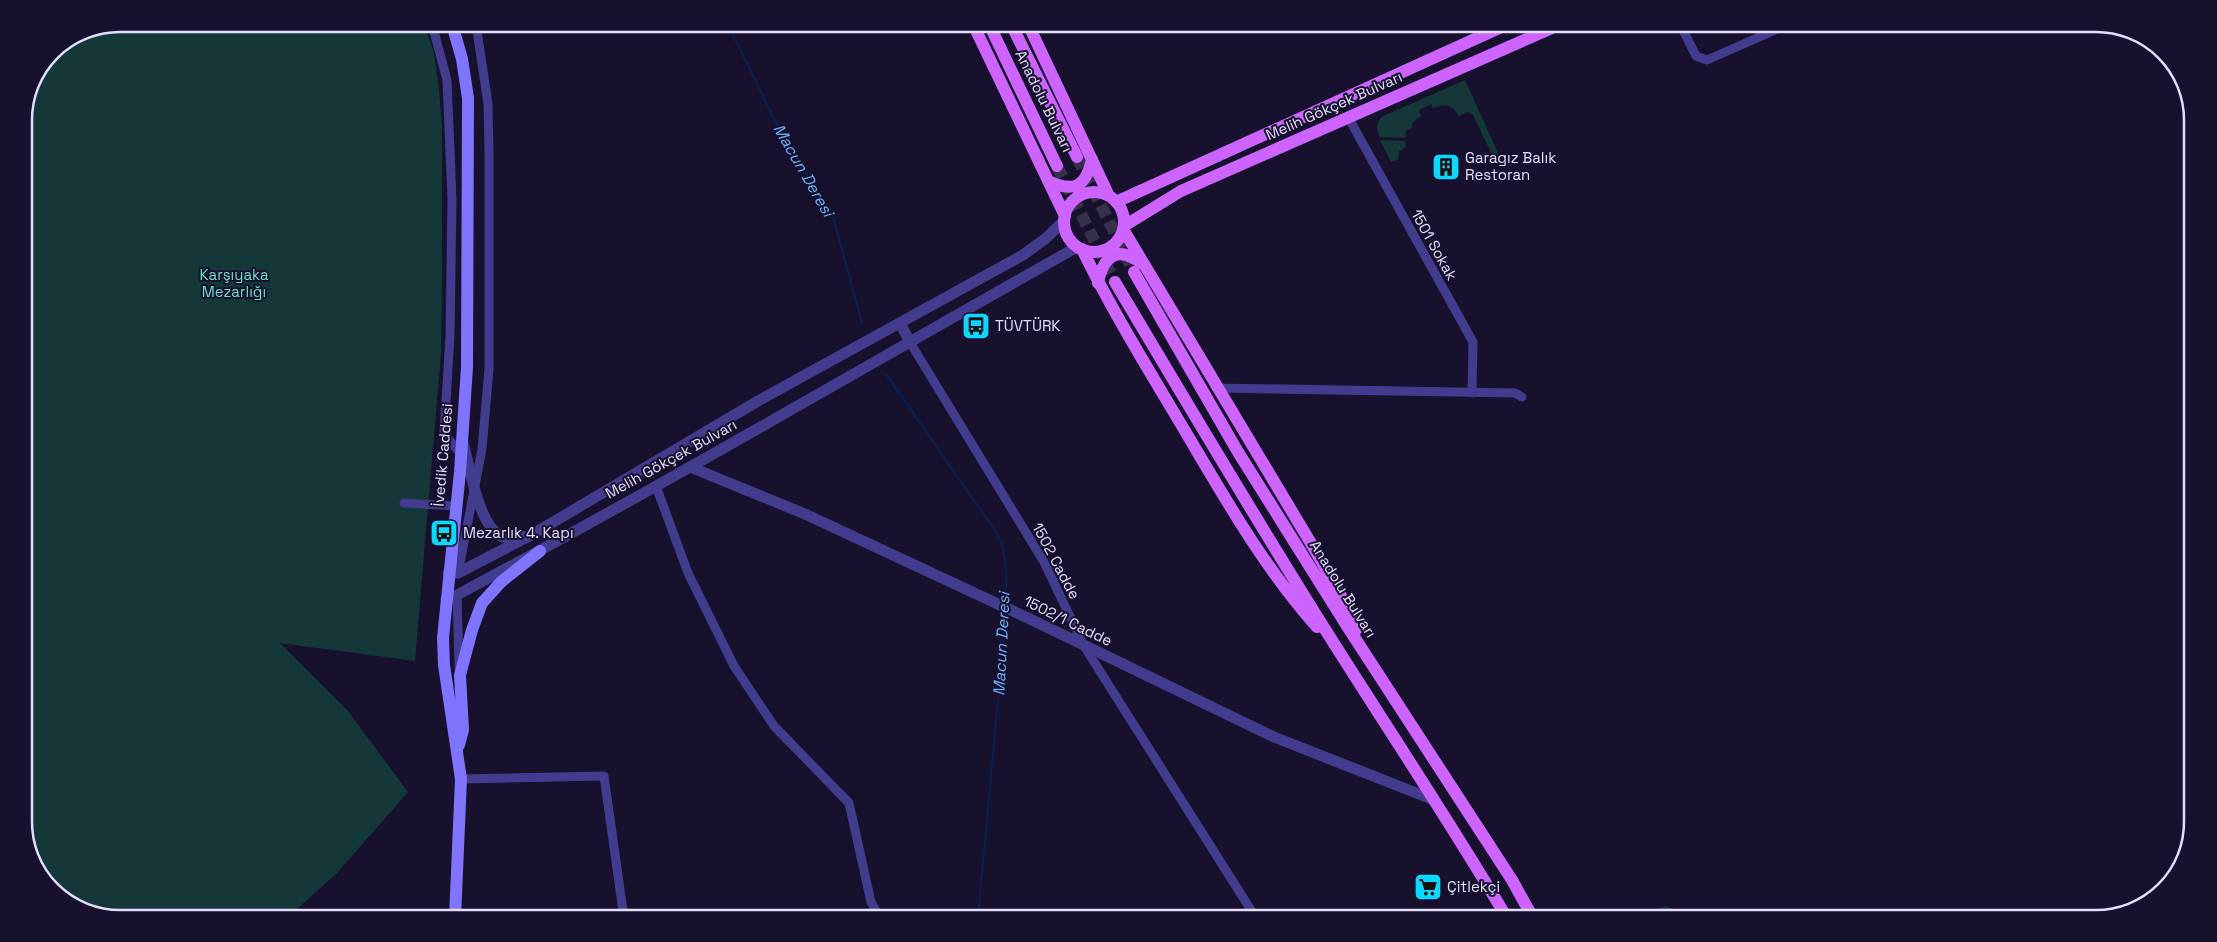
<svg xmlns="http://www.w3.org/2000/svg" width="2217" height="942" font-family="'Space Grotesk',sans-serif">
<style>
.green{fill:#143737}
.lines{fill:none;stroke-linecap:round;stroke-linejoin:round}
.stream{stroke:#0a1f4d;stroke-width:2.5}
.primary-tunnel{stroke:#36304c;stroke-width:12;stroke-dasharray:12 6;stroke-linecap:butt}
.minor{stroke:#433b8d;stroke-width:9}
.tertiary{stroke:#433b8d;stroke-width:11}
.secondary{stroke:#7f74ff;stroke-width:12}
.primary{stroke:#cd64ff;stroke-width:12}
.labels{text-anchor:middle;stroke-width:4;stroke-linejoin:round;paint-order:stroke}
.street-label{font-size:15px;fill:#e3ddff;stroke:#17112d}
.poi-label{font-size:15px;fill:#e3ddff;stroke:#17112d;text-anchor:start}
.park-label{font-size:15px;fill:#64e4cb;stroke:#17112d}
.water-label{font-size:16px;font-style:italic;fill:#6bb3ff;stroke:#17112d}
.rim{fill:none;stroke:#e3ddff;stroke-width:2.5}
</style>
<rect width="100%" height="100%" fill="#17112d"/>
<!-- green -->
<path class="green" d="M 120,24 L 424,24 L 434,52 L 439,90 L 442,125 L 442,286 L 441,353 L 415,661 L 280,643 L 348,711 L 408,792 L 337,873 L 287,918 L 120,918 L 84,911 L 44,880 L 24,828 L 24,114 L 52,52 L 84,31 Z
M 1465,80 L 1500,157 L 1494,159 L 1473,115 L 1468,112 L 1459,116 C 1452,105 1446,103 1433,108 L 1431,104 L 1419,110 L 1421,116 L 1413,122 L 1412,127 L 1406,131 L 1405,138 L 1379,137 L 1377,126 L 1381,117 Z
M 1380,140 L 1405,141 L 1406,147 L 1399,151 L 1398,160 L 1391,162 Z
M 1666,906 L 1696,918 L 1629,918 L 1630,918 Z"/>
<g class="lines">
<!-- stream -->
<path class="stream" d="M 728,24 L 775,121 L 834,220 L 862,323
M 886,374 L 998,535 C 1008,556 1006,580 1006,603
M 978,918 L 1006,611"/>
<!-- primary-tunnel -->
<path class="primary-tunnel" d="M 1077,157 L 1134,272
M 1057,166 L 1115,282"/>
<!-- minor -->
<path class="minor" d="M 432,24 L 447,80 L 452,199 L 450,336 L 444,434 L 461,454
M 1680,24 L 1696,56 L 1707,60 L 1789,24
M 1348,117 L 1473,342 L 1472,393
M 911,344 L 1044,562 L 1084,646 L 1256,918
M 1218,388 L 1515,393 L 1522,397
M 656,486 L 688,573 L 734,666 L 774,726 L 849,803 L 871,902 L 880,918
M 404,503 L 456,506
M 458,573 L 482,449 L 489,369 L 489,153 L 488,104 L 476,24
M 457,595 L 459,667
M 461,779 L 604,776 L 624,918"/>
<!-- tertiary -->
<path class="tertiary" d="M 900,323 L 911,344
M 463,443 C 470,467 478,522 499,535 C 506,540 515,538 522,536
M 690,467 L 805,514 L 1030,619 L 1274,737 L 1434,800
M 448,573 L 458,573 L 533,534 L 758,401 L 1023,255 L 1045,239 L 1064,221
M 446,599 L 457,595 C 666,484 871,363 1077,247"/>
<!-- secondary -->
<path class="secondary" d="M 452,24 L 462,59 L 468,98 L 467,367 L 460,472 L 443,638 L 444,665 L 461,779 L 455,918
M 459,745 L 463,730 L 460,675 L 472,630 L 482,603 L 501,582 L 540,551"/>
<!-- primary -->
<path class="primary" d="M 973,24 L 1065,216
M 989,24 L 1057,166
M 1011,24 L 1077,157
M 1028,24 L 1109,196
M 1048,181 C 1074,193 1086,187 1092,159
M1064 222a30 30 0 1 1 60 0a30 30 0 1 1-60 0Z
M 1116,202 L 1508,24
M 1124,226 L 1181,191 L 1561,24
M 1123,229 L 1315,550 L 1347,607 L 1356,630
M 1082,249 C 1113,313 1152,375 1188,436 C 1227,502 1266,570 1317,627
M 1134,272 L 1238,452 L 1347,626 L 1512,880 L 1533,918
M 1115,282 C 1185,400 1255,518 1328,634 C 1388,729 1450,822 1507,918
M 1098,283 C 1103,256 1118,245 1141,263"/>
</g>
<!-- icons -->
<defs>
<symbol id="building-square" viewBox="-11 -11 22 22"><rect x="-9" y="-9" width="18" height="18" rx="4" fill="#09d9ff" stroke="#17112d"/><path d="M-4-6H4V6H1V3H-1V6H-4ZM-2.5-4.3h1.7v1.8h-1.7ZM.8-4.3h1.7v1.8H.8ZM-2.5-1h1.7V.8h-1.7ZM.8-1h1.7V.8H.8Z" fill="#111"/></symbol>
<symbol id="bus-square" viewBox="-11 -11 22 22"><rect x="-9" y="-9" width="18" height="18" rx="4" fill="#09d9ff" stroke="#17112d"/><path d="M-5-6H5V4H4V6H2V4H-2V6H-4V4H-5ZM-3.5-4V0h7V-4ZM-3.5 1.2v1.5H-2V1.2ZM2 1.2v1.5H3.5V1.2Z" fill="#111"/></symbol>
<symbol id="supermarket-square" viewBox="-11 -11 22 22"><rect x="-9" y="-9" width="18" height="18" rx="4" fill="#09d9ff" stroke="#17112d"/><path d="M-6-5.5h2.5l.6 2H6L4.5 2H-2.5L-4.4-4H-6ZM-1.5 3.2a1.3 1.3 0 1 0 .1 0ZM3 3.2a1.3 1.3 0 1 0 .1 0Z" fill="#111"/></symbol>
</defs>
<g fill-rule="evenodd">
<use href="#building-square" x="1430" y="151" width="32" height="32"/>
<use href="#bus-square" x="960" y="310" width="32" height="32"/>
<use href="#bus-square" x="428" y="517" width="32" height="32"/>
<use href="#supermarket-square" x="1412" y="871" width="32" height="32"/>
</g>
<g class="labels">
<!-- street labels -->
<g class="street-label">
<text transform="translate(1044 101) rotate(64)" y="5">Anadolu Bulvarı</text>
<text transform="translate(1334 106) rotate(-24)" y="5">Melih Gökçek Bulvarı</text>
<text transform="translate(1434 245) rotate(61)" y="5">1501 Sokak</text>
<text transform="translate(443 455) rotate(-85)" y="5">İvedik Caddesi</text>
<text transform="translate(671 459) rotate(-29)" y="5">Melih Gökçek Bulvarı</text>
<text transform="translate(1056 561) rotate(62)" y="5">1502 Cadde</text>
<text transform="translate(1343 589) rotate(58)" y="5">Anadolu Bulvarı</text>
<text transform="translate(1068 621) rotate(26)" y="5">1502/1 Cadde</text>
</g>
<!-- poi labels -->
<g class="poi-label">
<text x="1465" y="163">Garagız Balık<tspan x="1465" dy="17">Restoran</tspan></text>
<text x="995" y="331">TÜVTÜRK</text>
<text x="463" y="538">Mezarlık 4. Kapı</text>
<text x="1447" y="892">Çitlekçi</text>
</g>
<!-- park labels -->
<g class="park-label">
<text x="234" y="280">Karşıyaka<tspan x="234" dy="17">Mezarlığı</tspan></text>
</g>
<!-- water labels -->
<g class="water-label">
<text transform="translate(804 170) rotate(60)" y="6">Macun Deresi</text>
<text transform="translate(1001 644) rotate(-87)" y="6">Macun Deresi</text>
</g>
</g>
<!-- crop -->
<path d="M0 0H2217V942H0ZM120 32H2096A88 88 0 0 1 2184 120V822A88 88 0 0 1 2096 910H120A88 88 0 0 1 32 822V120A88 88 0 0 1 120 32Z" fill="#17112d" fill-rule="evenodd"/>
<path class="rim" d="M120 32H2096A88 88 0 0 1 2184 120V822A88 88 0 0 1 2096 910H120A88 88 0 0 1 32 822V120A88 88 0 0 1 120 32Z"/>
</svg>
